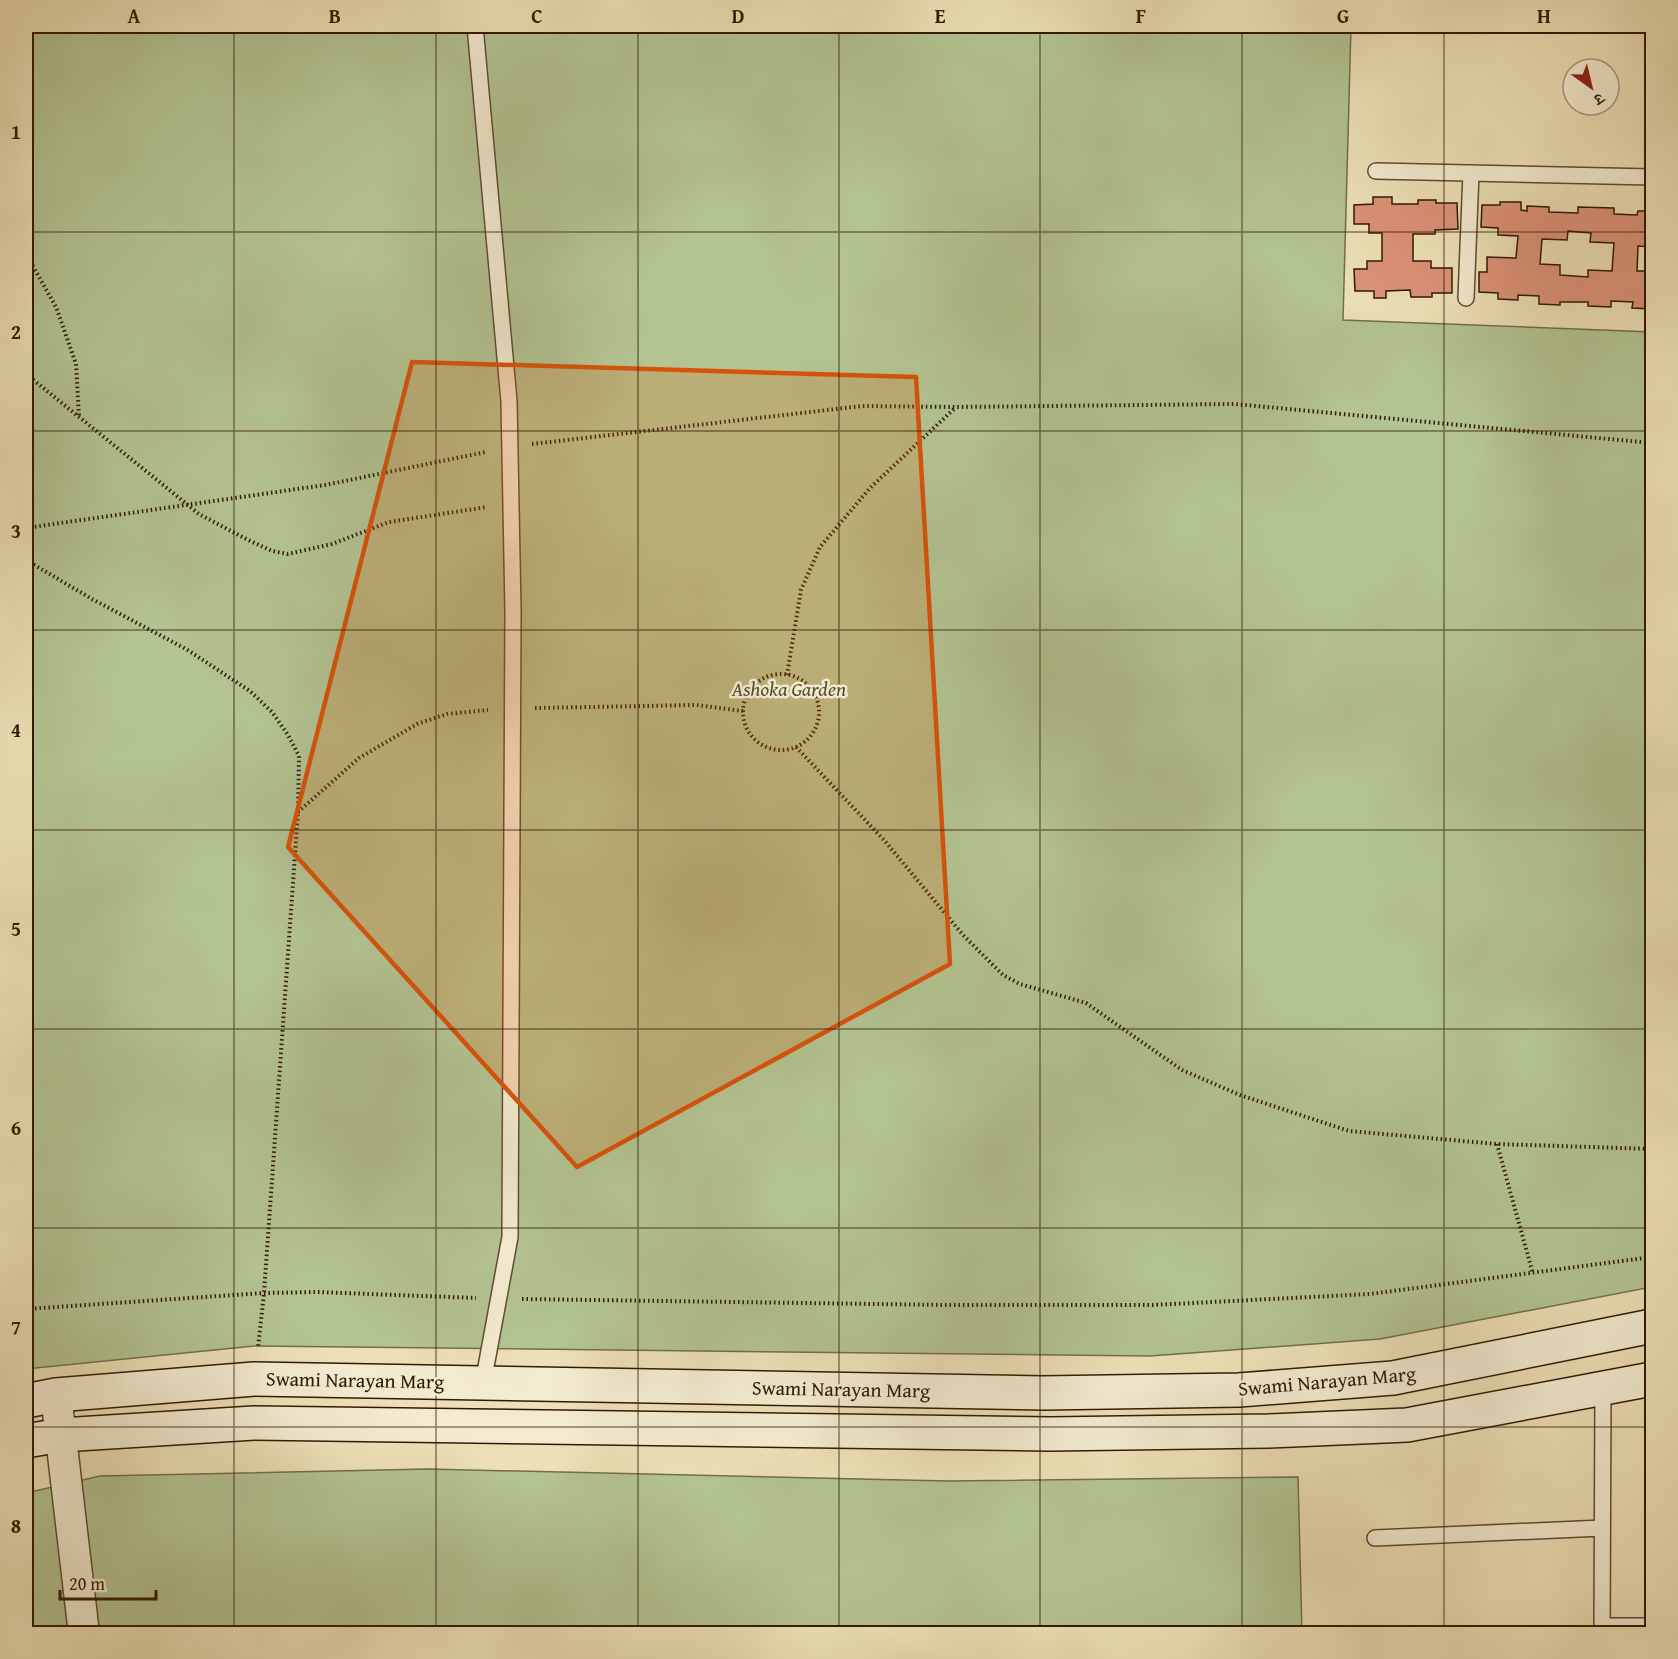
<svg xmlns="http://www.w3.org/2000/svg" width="1678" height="1659" font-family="'Gentium Book Plus','Noto Serif Devanagari',serif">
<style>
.green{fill:#b3c392;stroke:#726e4c;stroke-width:1.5}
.building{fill:#dc9378;stroke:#311905;stroke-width:1.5;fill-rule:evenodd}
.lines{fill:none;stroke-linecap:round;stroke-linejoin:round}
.lane-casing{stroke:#604b31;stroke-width:18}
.street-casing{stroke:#604b31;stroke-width:33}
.secondary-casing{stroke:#311905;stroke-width:36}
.path{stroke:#311905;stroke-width:4;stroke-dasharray:1.5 3;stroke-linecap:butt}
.lane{stroke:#f3ebd0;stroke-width:15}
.street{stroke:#f3ebd0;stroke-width:30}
.secondary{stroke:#f3ebd0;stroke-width:33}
.marked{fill:#d6530b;fill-opacity:0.2;stroke:#d6530b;stroke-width:4.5;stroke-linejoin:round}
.grid{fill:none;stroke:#311905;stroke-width:1.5;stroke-opacity:0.55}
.labels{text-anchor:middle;stroke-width:5;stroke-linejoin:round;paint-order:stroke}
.park-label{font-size:20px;font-style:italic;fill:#584c2f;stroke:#f3ebd0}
.street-label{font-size:20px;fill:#311905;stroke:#f3ebd0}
.neatline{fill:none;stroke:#311905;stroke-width:2}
.grid-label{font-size:20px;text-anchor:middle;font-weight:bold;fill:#311905}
</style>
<rect width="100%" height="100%" fill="#ede0b6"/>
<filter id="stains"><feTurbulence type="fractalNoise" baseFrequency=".00333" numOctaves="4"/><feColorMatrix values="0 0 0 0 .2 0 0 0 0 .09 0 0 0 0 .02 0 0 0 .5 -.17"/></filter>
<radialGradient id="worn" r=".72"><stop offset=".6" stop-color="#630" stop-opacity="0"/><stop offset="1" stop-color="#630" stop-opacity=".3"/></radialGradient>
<!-- green -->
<path class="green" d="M 26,26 L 1351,26 L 1343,320 L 1652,332 L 1652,1287 L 1380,1339 L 1150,1356 L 254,1346 L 26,1369 Z
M 428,1469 L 947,1481 L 1298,1477 L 1302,1633 L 26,1633 L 26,1493 L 100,1476 Z"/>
<!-- building -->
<path class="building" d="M 1373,197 L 1392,197 L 1392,204 L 1418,204 L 1418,200 L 1436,200 L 1436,203 L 1457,203 L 1458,229 L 1435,230 L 1435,234 L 1413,234 L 1413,261 L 1431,261 L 1431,268 L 1452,268 L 1452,293 L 1432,293 L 1432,297 L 1411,297 L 1410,290 L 1386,291 L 1386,298 L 1374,298 L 1374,291 L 1355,291 L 1354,269 L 1367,269 L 1367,261 L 1382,261 L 1382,233 L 1369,233 L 1369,224 L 1354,224 L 1354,205 L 1373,204 Z
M 1500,202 L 1521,202 L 1521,210 L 1527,211 L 1527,206 L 1549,207 L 1549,212 L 1578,213 L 1578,207 L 1614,208 L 1614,214 L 1637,215 L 1638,211 L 1652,211 L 1652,247 L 1638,246 L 1637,271 L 1652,271 L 1652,309 L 1632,308 L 1633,302 L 1611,301 L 1611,307 L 1588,306 L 1588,302 L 1560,302 L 1560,305 L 1539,304 L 1539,296 L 1518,295 L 1518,300 L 1498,299 L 1498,293 L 1479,292 L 1479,272 L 1487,272 L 1487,257 L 1516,258 L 1518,236 L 1498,235 L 1498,228 L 1481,227 L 1482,205 L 1500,205 ZM 1568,231 L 1591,233 L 1590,242 L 1614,243 L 1612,271 L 1588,270 L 1588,277 L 1560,275 L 1560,265 L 1540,264 L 1542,239 L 1567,240 Z"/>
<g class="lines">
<defs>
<path id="lane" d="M 475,26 L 509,401 L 513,611 L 510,1237 L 483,1383
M 1376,171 L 1652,177
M 1466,298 L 1471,173
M 1375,1538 L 1602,1528
M 1602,1626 L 1652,1626
M 1602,1634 L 1603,1388"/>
<path id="street" d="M 56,1395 L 84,1634"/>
<path id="secondary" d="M 26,1401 L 56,1395 L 254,1379 L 1043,1393 L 1239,1390 L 1393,1378 L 1652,1326
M 26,1441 L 61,1435 L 254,1423 L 1050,1434 L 1269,1431 L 1407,1425 L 1652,1379"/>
</defs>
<!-- lane casing -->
<use href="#lane" class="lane-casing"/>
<!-- street casing -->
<use href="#street" class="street-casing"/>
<!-- secondary casing -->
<use href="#secondary" class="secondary-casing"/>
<!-- path -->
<path class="path" d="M 26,254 L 56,307 L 76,364 L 79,417
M 26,374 L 199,514 L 248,540 L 272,551 L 288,554 L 332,544 L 389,522 L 487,507
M 532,444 L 862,406 L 956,407 L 1235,404 L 1652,443
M 26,528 L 325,485 L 486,452
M 26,560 L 92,599 L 186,649 L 250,691 L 272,712 L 288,735 L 299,756 L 298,812 L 264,1293 L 258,1348
M743 712a38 38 0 1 1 76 0a38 38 0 1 1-76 0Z
M 787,675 L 801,590 L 820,547 L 870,488 L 955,408
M 535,708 L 696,705 L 743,711
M 796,747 L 884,840 L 963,935 L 1003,975 L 1020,984 L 1086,1003 L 1182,1070 L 1240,1095 L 1349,1131 L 1497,1144 L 1652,1149
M 298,812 L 359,758 L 417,724 L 447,714 L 488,710
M 1497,1144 L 1533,1274
M 522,1299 L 945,1305 L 1153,1305 L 1370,1294 L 1652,1257
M 26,1309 L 264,1293 L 317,1292 L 476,1298"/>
<!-- lane -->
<use href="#lane" class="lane"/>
<!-- street -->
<use href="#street" class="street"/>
<!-- secondary -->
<use href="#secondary" class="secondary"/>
</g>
<!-- marked area -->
<path class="marked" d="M 412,362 L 916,377 L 950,964 L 577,1167 L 288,847 Z"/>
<!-- grid -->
<path class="grid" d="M 234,26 L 234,1634M 436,26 L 436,1634M 638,26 L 638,1634M 839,26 L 839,1634M 1040,26 L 1040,1634M 1242,26 L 1242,1634M 1444,26 L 1444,1634M 26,232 L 1652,232M 26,431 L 1652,431M 26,630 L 1652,630M 26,830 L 1652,830M 26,1029 L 1652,1029M 26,1228 L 1652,1228M 26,1427 L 1652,1427"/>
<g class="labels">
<!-- park labels -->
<g class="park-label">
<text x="789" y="696">Ashoka Garden</text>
</g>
<!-- street labels -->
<g class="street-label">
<text transform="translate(355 1380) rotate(1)" y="7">Swami Narayan Marg</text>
<text transform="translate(1327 1381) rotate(-5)" y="7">Swami Narayan Marg</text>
<text transform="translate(841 1389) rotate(1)" y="7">Swami Narayan Marg</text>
</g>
</g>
<!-- margin -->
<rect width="1678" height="1659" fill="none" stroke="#ede0b6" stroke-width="66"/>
<!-- north arrow -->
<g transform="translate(1591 87) rotate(146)"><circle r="28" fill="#f3ebd0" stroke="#a5977f" stroke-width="1.5"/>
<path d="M0-4.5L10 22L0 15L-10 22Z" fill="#8f2418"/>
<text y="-9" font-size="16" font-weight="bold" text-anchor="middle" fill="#311905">उ</text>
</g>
<!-- scale -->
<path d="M60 1590v9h96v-9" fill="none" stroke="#311905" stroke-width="3"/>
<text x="69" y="1590" font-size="18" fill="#311905" stroke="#f3ebd0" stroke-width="4.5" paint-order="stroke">20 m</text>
<rect x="33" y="33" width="1612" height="1593" class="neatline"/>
<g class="grid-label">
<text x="134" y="23">A</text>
<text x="335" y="23">B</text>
<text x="537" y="23">C</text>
<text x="738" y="23">D</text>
<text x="940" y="23">E</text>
<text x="1141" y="23">F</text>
<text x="1343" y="23">G</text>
<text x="1544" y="23">H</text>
<text x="16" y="139">1</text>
<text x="16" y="339">2</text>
<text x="16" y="538">3</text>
<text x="16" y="737">4</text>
<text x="16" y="936">5</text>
<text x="16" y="1135">6</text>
<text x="16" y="1334">7</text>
<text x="16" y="1533">8</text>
</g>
<rect width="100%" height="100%" filter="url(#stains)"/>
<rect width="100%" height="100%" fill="url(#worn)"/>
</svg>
